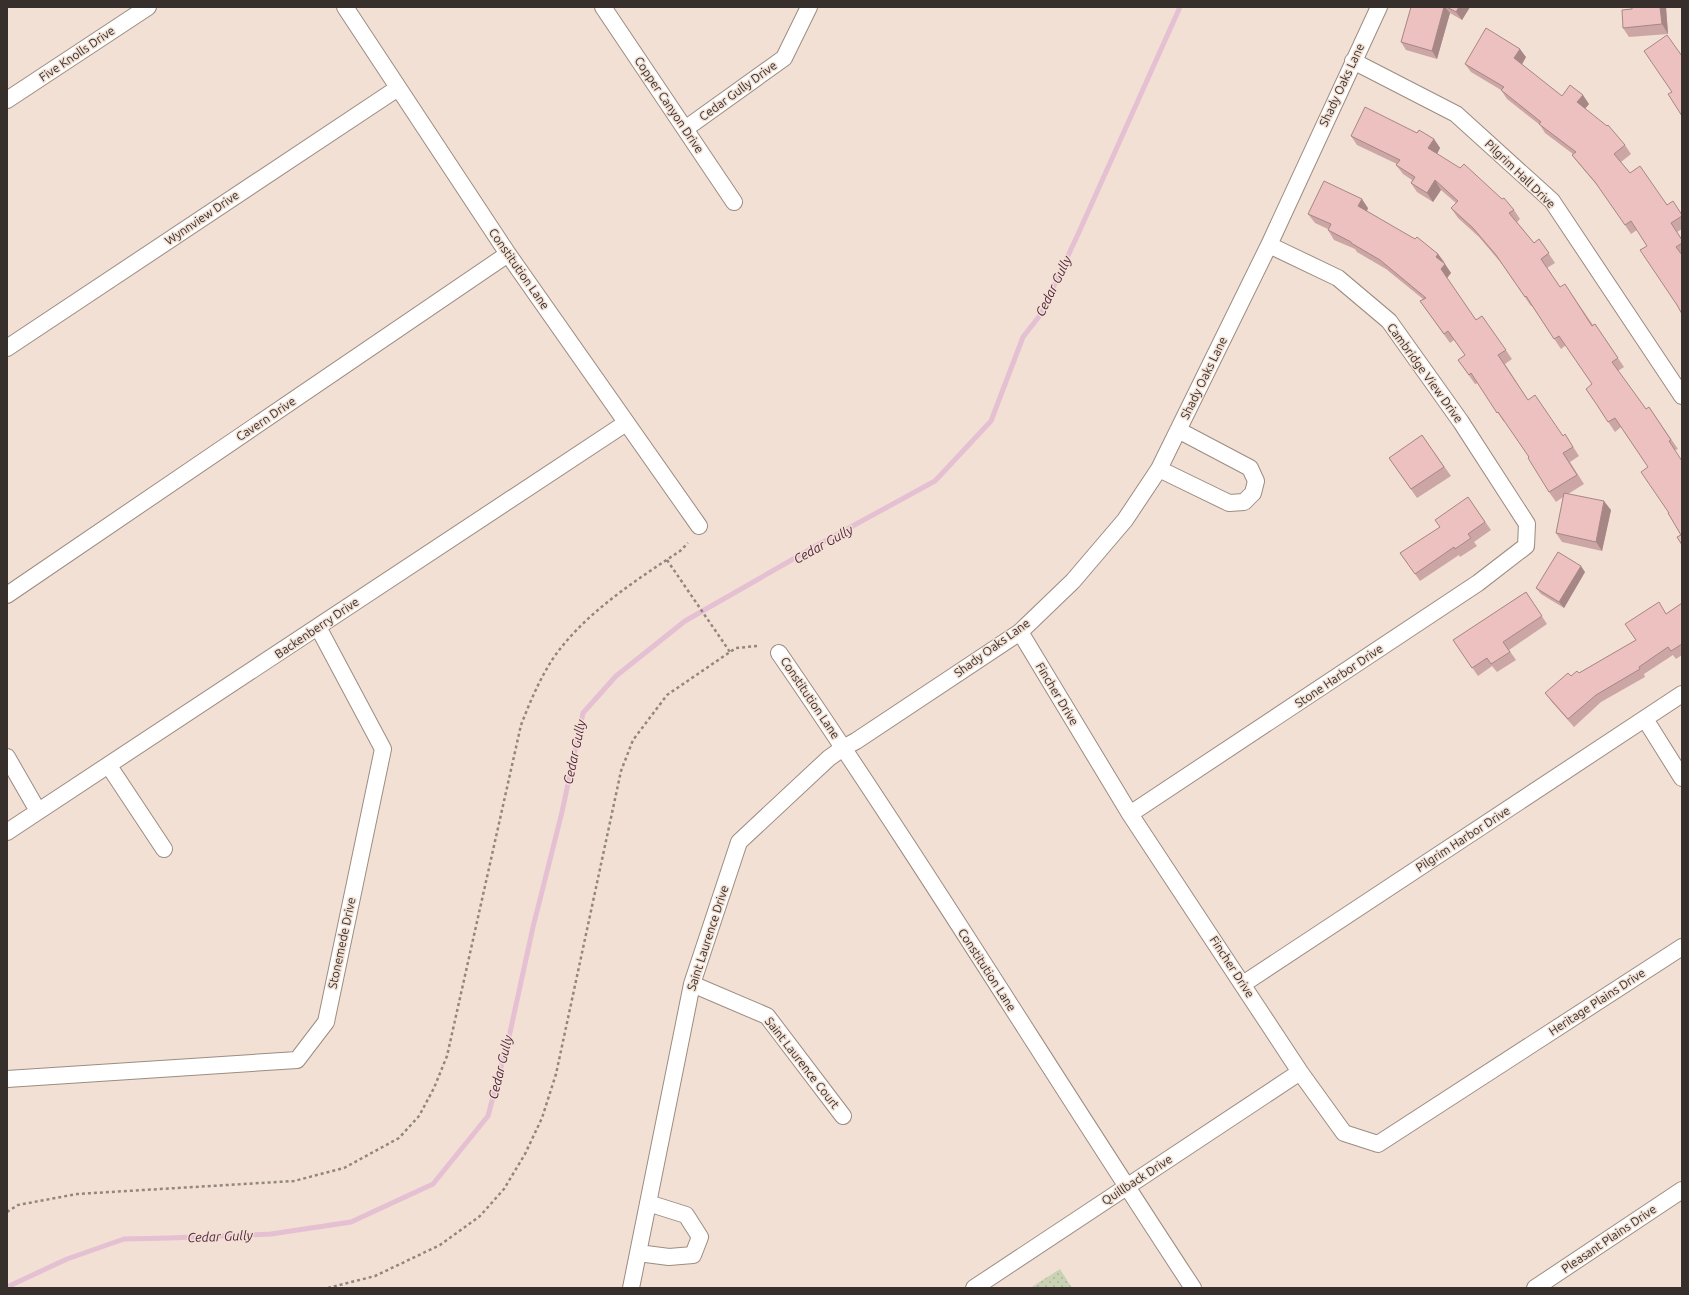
<svg xmlns="http://www.w3.org/2000/svg" width="1689" height="1295" font-family="Ubuntu,sans-serif">
<style>
.grass{fill:url(#grass-dots)}
.lines{fill:none;stroke-linecap:round;stroke-linejoin:round}
.stream{stroke:#e5bfd2;stroke-width:5}
.minor-casing{stroke:#9c8c81;stroke-width:18}
.path{stroke:#92867e;stroke-width:2.5;stroke-dasharray:3 3;stroke-linecap:butt}
.minor{stroke:#fff;stroke-width:16}
.wall{fill:#cca6a5}
.shaded-wall{fill:#a68786}
.building{fill:#edc1c0;stroke:#a68786}
.labels{text-anchor:middle;stroke-width:3;stroke-linejoin:round;paint-order:stroke}
.street-label{font-size:12px;fill:#362f2b;stroke:#f2e0d4}
.water-label{font-size:13px;font-style:italic;fill:#53233e;stroke:#f2e0d4}
</style>
<defs>
<pattern id="grass-dots" width="8" height="8" patternUnits="userSpaceOnUse"><rect width="8" height="8" fill="#c9d3b4"/><path d="M2 2h.1M6 6h.1" fill="none" stroke="#adb59b" stroke-width="1.8" stroke-linecap="round"/></pattern>
</defs>
<rect width="100%" height="100%" fill="#f2e0d4"/>
<!-- grass -->
<path class="grass" d="M 1060,1269 L 1072,1288 L 1030,1288 Z"/>
<g class="lines">
<!-- stream -->
<path class="stream" d="M 7,1287 L 67,1259 L 124,1239 L 170,1238 L 271,1234 L 351,1222 L 433,1184 L 488,1116 L 509,1037 L 533,927 L 562,812 L 583,713 L 616,676 L 685,621 L 816,546 L 935,481 L 991,421 L 1023,337 L 1041,314 L 1079,232 L 1180,7"/>
<defs>
<path id="minor" d="M 345,7 L 508,254 L 699,526
M 603,7 L 734,202
M 1353,61 L 1456,114 L 1552,201 L 1682,396
M 7,100 L 148,7
M 685,129 L 784,58 L 809,7
M 7,348 L 398,88
M 1159,469 L 1229,503 L 1244,502 L 1253,493 L 1256,481 L 1250,468 L 1178,430
M 7,595 L 508,254
M 1020,632 L 1130,814 L 1300,1072 L 1344,1133 L 1378,1144 L 1682,947
M 779,653 C 922,861 1054,1077 1193,1288
M 1645,719 L 1682,778
M 7,757 L 38,811
M 109,766 L 164,849
M 1130,814 L 1478,583 L 1526,546 L 1527,524 L 1461,422 L 1389,321 L 1338,278 L 1269,245
M 7,832 L 626,423
M 692,984 L 767,1016 L 843,1116
M 1243,984 L 1682,694
M 7,1079 L 297,1060 L 326,1022 L 383,749 L 318,627
M 638,1253 L 669,1257 L 693,1255 L 700,1237 L 686,1215 L 648,1203
M 631,1288 L 692,984 L 739,842 L 829,758 L 843,748 L 856,741 L 1020,632 L 1073,581 L 1125,520 L 1159,469 L 1269,245 L 1379,7
M 974,1288 L 1300,1072
M 1535,1288 L 1682,1190"/>
</defs>
<!-- minor casing -->
<use href="#minor" class="minor-casing"/>
<!-- path -->
<path class="path" d="M 667,560 L 730,652
M 7,1212 L 18,1205 L 77,1194 L 294,1181 L 344,1168 L 399,1138 L 419,1116 L 434,1088 L 447,1056 L 521,725 C 530,702 540,678 554,657 C 586,612 635,581 680,551 L 688,543
M 328,1288 L 375,1276 L 440,1245 L 480,1216 L 504,1189 L 525,1154 L 542,1118 L 556,1074 L 621,771 L 633,740 L 667,695 L 730,652 L 736,648 L 757,646"/>
<!-- minor -->
<use href="#minor" class="minor"/>
</g>
<!-- wall -->
<path class="wall" d="M 1411,7 L 1470,7 L 1462,20 L 1450,13 L 1437,59 L 1406,50 L 1401,42 Z
M 1632,7 L 1666,7 L 1668,34 L 1629,37 L 1623,28 L 1632,9 Z
M 1526,57 L 1522,65 L 1562,96 L 1589,104 L 1585,109 L 1625,145 L 1631,154 L 1621,162 L 1630,173 L 1667,205 L 1682,214 L 1682,229 L 1677,232 L 1682,239 L 1682,314 L 1647,246 L 1637,230 L 1631,234 L 1601,190 L 1579,164 L 1572,155 L 1573,154 L 1545,133 L 1540,125 L 1507,99 L 1501,90 L 1471,72 L 1465,64 Z
M 1417,133 L 1434,139 L 1440,148 L 1437,154 L 1514,210 L 1520,219 L 1517,222 L 1534,243 L 1539,239 L 1555,263 L 1547,268 L 1560,287 L 1571,293 L 1593,325 L 1595,324 L 1624,367 L 1618,371 L 1646,409 L 1649,407 L 1678,449 L 1675,450 L 1681,535 L 1669,513 L 1648,467 L 1621,427 L 1615,432 L 1597,405 L 1592,384 L 1566,345 L 1561,349 L 1532,306 L 1531,306 L 1502,264 L 1479,237 L 1458,218 L 1451,208 L 1456,203 L 1441,190 L 1433,202 L 1417,192 L 1411,183 L 1412,180 L 1403,174 L 1396,165 L 1397,164 L 1357,145 L 1351,136 Z
M 1368,208 L 1367,211 L 1438,254 L 1451,273 L 1447,278 L 1476,320 L 1482,316 L 1512,359 L 1505,364 L 1528,400 L 1563,436 L 1565,434 L 1579,456 L 1570,462 L 1584,484 L 1568,494 L 1611,510 L 1602,551 L 1562,542 L 1556,533 L 1563,497 L 1556,502 L 1549,492 L 1529,457 L 1505,421 L 1504,422 L 1478,383 L 1475,384 L 1458,360 L 1465,355 L 1454,340 L 1450,343 L 1420,301 L 1423,299 L 1386,269 L 1357,252 L 1355,249 L 1334,240 L 1328,230 L 1328,229 L 1315,223 L 1308,214 Z
M 1422,435 L 1451,476 L 1417,498 L 1389,458 Z
M 1468,497 L 1491,530 L 1474,542 L 1477,546 L 1460,557 L 1459,555 L 1420,581 L 1400,553 L 1440,527 Z
M 1585,572 L 1564,608 L 1541,594 L 1536,588 Z
M 1526,592 L 1547,624 L 1509,650 L 1516,660 L 1497,672 L 1492,666 L 1478,676 L 1453,640 Z
M 1682,603 L 1682,655 L 1676,659 L 1673,655 L 1644,674 L 1645,677 L 1601,702 L 1574,727 L 1551,701 L 1545,693 L 1571,676 L 1579,673 L 1636,640 L 1667,613 Z"/>
<!-- shaded-wall -->
<path class="shaded-wall" d="M 1444,7 L 1445,7 L 1450,13 L 1437,59 L 1432,51 Z
M 1459,7 L 1470,7 L 1462,20 L 1456,12 Z
M 1660,7 L 1666,7 L 1668,34 L 1662,24 Z
M 1520,49 L 1526,57 L 1520,67 L 1514,58 Z
M 1583,95 L 1589,104 L 1583,111 L 1577,102 Z
M 1434,139 L 1440,148 L 1435,158 L 1428,148 Z
M 1435,180 L 1441,190 L 1433,202 L 1427,193 Z
M 1362,199 L 1368,208 L 1365,216 L 1358,206 Z
M 1438,254 L 1445,263 L 1436,257 Z
M 1445,264 L 1451,273 L 1447,278 L 1441,269 Z
M 1604,501 L 1611,510 L 1602,551 L 1596,542 Z
M 1581,566 L 1585,572 L 1564,608 L 1559,602 Z"/>
<!-- building -->
<path class="building" d="M 1411,7 L 1444,7 L 1432,51 L 1401,42 Z
M 1447,7 L 1459,7 L 1456,12 Z
M 1632,7 L 1660,7 L 1662,24 L 1623,28 L 1622,10 L 1632,9 Z
M 1486,28 L 1520,49 L 1514,58 L 1562,96 L 1570,85 L 1583,95 L 1577,102 L 1607,126 L 1608,125 L 1625,145 L 1614,154 L 1630,173 L 1640,166 L 1667,205 L 1673,201 L 1682,215 L 1682,216 L 1671,223 L 1682,240 L 1682,243 L 1676,247 L 1682,255 L 1682,314 L 1677,305 L 1640,250 L 1647,246 L 1631,221 L 1625,225 L 1595,182 L 1572,155 L 1576,152 L 1539,124 L 1541,122 L 1501,90 L 1504,87 L 1465,64 Z
M 1667,35 L 1682,56 L 1682,116 L 1668,94 L 1672,92 L 1644,51 Z
M 1365,107 L 1417,133 L 1419,130 L 1434,139 L 1428,148 L 1460,168 L 1464,164 L 1502,199 L 1504,198 L 1514,210 L 1509,213 L 1534,243 L 1539,239 L 1549,253 L 1541,259 L 1560,287 L 1565,284 L 1592,326 L 1595,324 L 1618,358 L 1612,362 L 1646,409 L 1649,407 L 1671,440 L 1669,441 L 1682,461 L 1682,545 L 1677,537 L 1681,535 L 1668,513 L 1669,513 L 1641,472 L 1648,467 L 1615,418 L 1608,422 L 1597,405 L 1586,389 L 1592,384 L 1559,336 L 1554,339 L 1526,296 L 1525,297 L 1496,255 L 1473,228 L 1451,208 L 1458,201 L 1435,180 L 1427,193 L 1411,183 L 1415,177 L 1396,165 L 1400,160 L 1351,136 Z
M 1324,181 L 1362,199 L 1358,206 L 1415,239 L 1417,237 L 1438,254 L 1436,257 L 1445,264 L 1441,269 L 1476,320 L 1482,316 L 1506,350 L 1498,355 L 1528,400 L 1535,395 L 1563,436 L 1565,434 L 1573,447 L 1563,453 L 1577,475 L 1549,492 L 1528,458 L 1529,457 L 1498,412 L 1497,413 L 1471,373 L 1469,375 L 1458,360 L 1465,355 L 1448,331 L 1444,334 L 1420,301 L 1426,298 L 1380,260 L 1351,243 L 1351,242 L 1328,230 L 1331,224 L 1308,214 Z
M 1422,435 L 1444,467 L 1411,489 L 1389,458 Z
M 1564,493 L 1604,501 L 1596,542 L 1556,533 Z
M 1468,497 L 1485,522 L 1468,534 L 1471,538 L 1455,549 L 1454,547 L 1415,574 L 1400,553 L 1440,527 L 1435,520 Z
M 1558,552 L 1581,566 L 1559,602 L 1536,588 Z
M 1526,592 L 1542,616 L 1503,642 L 1510,652 L 1491,664 L 1487,658 L 1472,668 L 1453,640 Z
M 1659,602 L 1666,614 L 1682,603 L 1682,644 L 1671,651 L 1668,647 L 1639,667 L 1640,669 L 1596,695 L 1568,719 L 1545,693 L 1568,673 L 1571,676 L 1577,671 L 1579,673 L 1636,640 L 1625,624 Z"/>
<g class="labels">
<!-- street labels -->
<g class="street-label">
<text transform="translate(77 54) rotate(-34)" y="4">Five Knolls Drive</text>
<text transform="translate(1342 85) rotate(-65)" y="4">Shady Oaks Lane</text>
<text transform="translate(738 91) rotate(-36)" y="4">Cedar Gully Drive</text>
<text transform="translate(669 105) rotate(56)" y="4">Copper Canyon Drive</text>
<text transform="translate(1520 174) rotate(44)" y="4">Pilgrim Hall Drive</text>
<text transform="translate(202 218) rotate(-34)" y="4">Wynnview Drive</text>
<text transform="translate(519 269) rotate(55)" y="4">Constitution Lane</text>
<text transform="translate(1425 373) rotate(54)" y="4">Cambridge View Drive</text>
<text transform="translate(1204 378) rotate(-64)" y="4">Shady Oaks Lane</text>
<text transform="translate(266 419) rotate(-34)" y="4">Cavern Drive</text>
<text transform="translate(317 628) rotate(-34)" y="4">Backenberry Drive</text>
<text transform="translate(992 648) rotate(-36)" y="4">Shady Oaks Lane</text>
<text transform="translate(1339 676) rotate(-34)" y="4">Stone Harbor Drive</text>
<text transform="translate(1057 694) rotate(59)" y="4">Fincher Drive</text>
<text transform="translate(810 698) rotate(56)" y="4">Constitution Lane</text>
<text transform="translate(1463 839) rotate(-33)" y="4">Pilgrim Harbor Drive</text>
<text transform="translate(708 938) rotate(-72)" y="4">Saint Laurence Drive</text>
<text transform="translate(342 943) rotate(-78)" y="4">Stonemede Drive</text>
<text transform="translate(1232 967) rotate(57)" y="4">Fincher Drive</text>
<text transform="translate(987 970) rotate(57)" y="4">Constitution Lane</text>
<text transform="translate(1597 1002) rotate(-33)" y="4">Heritage Plains Drive</text>
<text transform="translate(802 1063) rotate(52)" y="4">Saint Laurence Court</text>
<text transform="translate(1137 1180) rotate(-33)" y="4">Quillback Drive</text>
<text transform="translate(1609 1239) rotate(-34)" y="4">Pleasant Plains Drive</text>
</g>
<!-- water labels -->
<g class="water-label">
<text transform="translate(1053 286) rotate(-64)" y="5">Cedar Gully</text>
<text transform="translate(823 544) rotate(-29)" y="5">Cedar Gully</text>
<text transform="translate(574 752) rotate(-78)" y="5">Cedar Gully</text>
<text transform="translate(500 1067) rotate(-76)" y="5">Cedar Gully</text>
<text transform="translate(220 1236) rotate(-2)" y="5">Cedar Gully</text>
</g>
</g>
<!-- border -->
<rect width="1689" height="1295" fill="none" stroke="#362f2b" stroke-width="16"/>
</svg>
